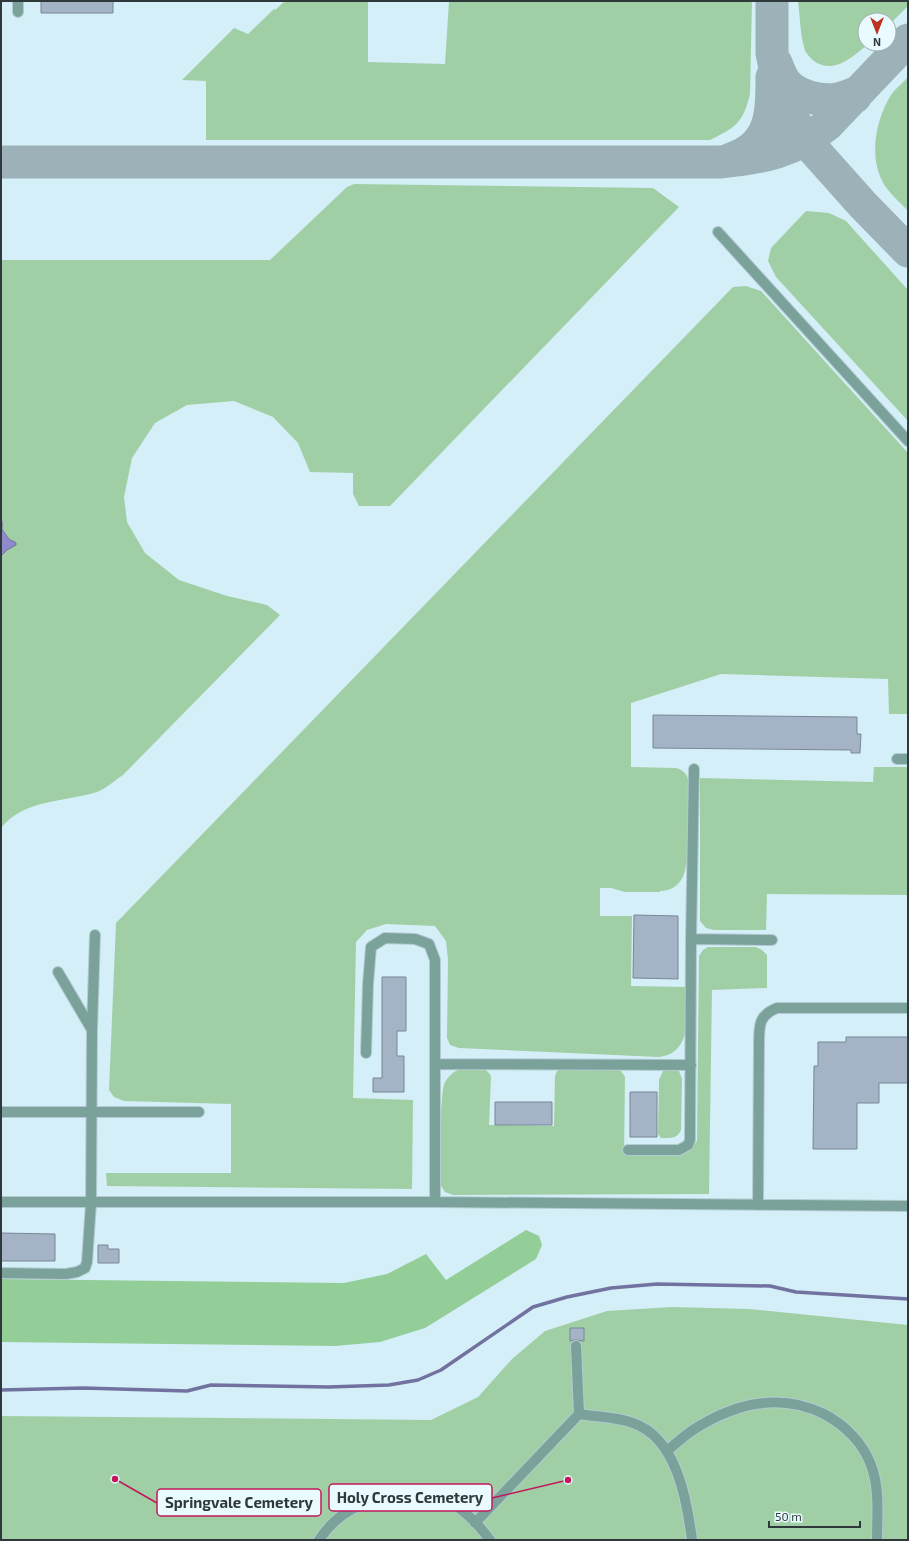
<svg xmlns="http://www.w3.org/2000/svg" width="909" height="1541" font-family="'Exo 2',sans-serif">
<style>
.green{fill:#a1cfa5}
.forest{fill:#93cd97}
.water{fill:#8e8acb;stroke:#7272a0}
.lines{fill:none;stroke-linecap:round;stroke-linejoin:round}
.stream{stroke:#7272a0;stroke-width:3.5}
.taxiway{stroke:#9cb2b8;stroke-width:33}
.building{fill:#a4b3c5;stroke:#788797}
.minor-casing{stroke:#b3cbd2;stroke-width:12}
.minor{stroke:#7ba29a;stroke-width:10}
.leader{fill:none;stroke:#c2185b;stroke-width:1.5}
.callout-dot{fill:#c2185b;stroke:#eafbff;stroke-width:1.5}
.callout{fill:#eafbff;stroke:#c2185b;stroke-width:1.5}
.callout-label{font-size:15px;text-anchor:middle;font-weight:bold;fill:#2f393c}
</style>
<rect width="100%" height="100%" fill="#d4eff7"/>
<!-- green -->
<path class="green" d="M 285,1 L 368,1 L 368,62 L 445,64 L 449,1 L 752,1 L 750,94 C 743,123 736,127 710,140 L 206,140 L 206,81 L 182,80 L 234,28 L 248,34 L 274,9 L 275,10 Z
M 798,1 L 908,1 L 908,6 L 889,25 L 889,20 L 865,20 L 865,44 L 868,44 C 854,56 836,73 817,63 C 811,59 805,53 804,47 C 800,32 800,16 798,1 Z
M 908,77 L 908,211 C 901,203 891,195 885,186 C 868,159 875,121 891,95 C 895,89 903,83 908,77 Z
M 354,184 L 653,188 L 679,207 L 390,506 L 359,506 L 353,494 L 353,473 L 310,472 L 298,443 L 273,417 L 234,401 L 187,405 L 155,423 L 132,458 L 124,497 L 127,522 L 145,553 L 179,580 L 227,596 L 267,605 L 280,615 L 123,775 C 115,780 106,789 97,792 C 65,802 24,799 1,828 L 1,260 L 270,260 L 347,187 Z
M 806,211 L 829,213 L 846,221 L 908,290 L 908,421 L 776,277 L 768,261 L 771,248 Z
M 746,286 L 761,291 L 908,453 L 908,714 L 889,714 L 888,679 L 721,674 L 631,703 L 631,767 L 676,768 C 684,770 687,774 689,782 L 688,864 L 686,864 C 685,879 676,891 660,891 L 660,892 L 625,892 L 611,888 L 600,888 L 600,916 L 632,916 L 631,986 L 686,987 C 686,1012 694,1053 659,1057 L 459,1048 L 450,1045 L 447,1038 L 448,960 L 446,941 L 435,926 L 386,924 L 367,930 L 356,942 L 353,1098 L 413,1100 L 412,1189 L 107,1186 L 106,1173 L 231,1173 L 231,1104 L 124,1101 L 114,1097 L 109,1090 L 116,923 L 733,287 Z
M 874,767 L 908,767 L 908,895 L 767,894 L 766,930 L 714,930 L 706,928 L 700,921 L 700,778 L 873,782 Z
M 708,947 L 756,947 L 762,950 L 767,955 L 767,988 L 712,990 L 709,1194 L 453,1195 L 445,1192 L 441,1186 C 441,1168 439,1093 445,1082 C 452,1071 461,1067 473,1068 C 482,1068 486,1068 491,1076 L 489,1125 L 554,1126 L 555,1076 L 557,1071 L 562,1067 L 615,1068 L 621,1071 L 625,1077 L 624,1155 L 677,1155 L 689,1151 L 697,1141 L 699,956 L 703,950 Z
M 672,1068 L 679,1071 L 682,1079 L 681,1130 C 677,1139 671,1138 661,1138 L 658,1134 L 659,1080 L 663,1071 Z
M 672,1307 L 749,1309 L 908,1325 L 908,1540 L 1,1540 L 1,1416 L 431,1420 L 478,1397 L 512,1359 L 545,1331 L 607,1311 Z"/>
<!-- forest -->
<path class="forest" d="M 526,1230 L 539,1236 L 542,1245 L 536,1259 L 425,1328 L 380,1342 L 335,1346 L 1,1342 L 1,1279 L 344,1283 L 387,1274 L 426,1254 L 446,1280 Z"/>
<!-- water -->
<path class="water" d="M 1,519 C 3,523 2,524 2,529 C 3,531 8,538 10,540 C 12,541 14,541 16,543 L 16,545 L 7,550 L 1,556 Z"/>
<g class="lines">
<!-- stream -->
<path class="stream" d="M 1,1390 L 83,1388 L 187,1391 L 211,1385 L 329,1387 L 389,1385 L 418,1380 L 441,1370 L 533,1307 L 567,1297 L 611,1288 L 657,1284 L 770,1286 L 796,1292 L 908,1299"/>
<!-- taxiway -->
<path class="taxiway" d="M 772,1 L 772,53 L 777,79 L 783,101 L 805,140 L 863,205 L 908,251
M 776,63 C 779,70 781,77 786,83 C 797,96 821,102 837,99 C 844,98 851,95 858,92 L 855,97
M 731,159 C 772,146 772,113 772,77
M 1,162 L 720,162 C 761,158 794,152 827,125 L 908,40"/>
</g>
<!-- building -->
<path class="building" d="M 41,1 L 113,1 L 113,13 L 41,13 Z
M 653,715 L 857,717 L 857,734 L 861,734 L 860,753 L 851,753 L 851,750 L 653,748 Z
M 634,915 L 678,916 L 678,979 L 633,978 Z
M 382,977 L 406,977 L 406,1031 L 397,1031 L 397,1056 L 404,1056 L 404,1092 L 373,1092 L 373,1078 L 382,1078 Z
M 846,1037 L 908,1037 L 908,1083 L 879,1083 L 879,1103 L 857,1103 L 857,1149 L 813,1149 L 814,1066 L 818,1066 L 818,1042 L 846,1042 Z
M 630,1092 L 657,1092 L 657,1137 L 630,1137 Z
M 495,1102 L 552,1102 L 552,1125 L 495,1125 Z
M 1,1233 L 55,1234 L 55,1261 L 1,1261 Z
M 98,1245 L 108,1245 L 108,1249 L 119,1249 L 119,1263 L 98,1263 Z
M 570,1328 L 584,1328 L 584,1341 L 576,1340 L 570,1341 Z"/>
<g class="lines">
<defs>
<path id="minor" d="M 18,12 L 18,1
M 718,232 L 908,441
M 897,759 L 908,759
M 691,939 L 772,940
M 92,1030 L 95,935
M 366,1053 L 368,984 L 371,947 L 385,938 L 415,939 L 429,944 L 435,960 L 435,1202
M 435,1064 L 691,1065
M 1,1112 L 199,1112
M 628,1150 L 679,1150 L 688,1145 L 690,1140 L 691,939 L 694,769
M 1,1202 L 435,1202 L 908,1206
M 758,1205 L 759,1043 C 759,1025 759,1015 777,1008 L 908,1008
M 1,1273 L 66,1274 L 77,1272 L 85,1268 L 87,1262 L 91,1203 L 92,1030 L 58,972
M 576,1346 L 579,1414
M 667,1451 C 675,1444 684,1436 693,1430 C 733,1404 779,1392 824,1414 C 845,1425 863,1443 871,1465 C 880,1489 877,1515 877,1540
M 475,1523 L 579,1414 C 597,1417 617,1417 633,1423 C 677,1438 687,1501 692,1540
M 319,1540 C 327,1528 339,1516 352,1509 C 378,1496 421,1486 447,1500 C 463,1509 479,1525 490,1540"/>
</defs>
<!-- minor casing -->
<use href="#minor" class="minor-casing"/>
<!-- minor -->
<use href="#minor" class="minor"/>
</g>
<!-- callouts -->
<path class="leader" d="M568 1480L492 1498M115 1479L157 1503"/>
<g class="callout-dot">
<circle cx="568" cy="1480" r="4"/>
<circle cx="115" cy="1479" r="4"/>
</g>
<g class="callout">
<rect x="329" y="1484" width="163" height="27" rx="4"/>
<rect x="157" y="1489" width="164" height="27" rx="4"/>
</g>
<g class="callout-label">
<text x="410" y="1503">Holy Cross Cemetery</text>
<text x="239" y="1508">Springvale Cemetery</text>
</g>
<!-- border -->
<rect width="909" height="1541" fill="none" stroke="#2f393c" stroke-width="4"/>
<!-- north arrow -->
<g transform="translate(877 32) rotate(180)"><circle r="19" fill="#eafbff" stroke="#9fadb1"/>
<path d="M0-3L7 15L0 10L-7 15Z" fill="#be3220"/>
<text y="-6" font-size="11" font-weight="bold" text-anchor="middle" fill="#2f393c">N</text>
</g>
<!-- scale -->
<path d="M769 1521v6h91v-6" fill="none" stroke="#2f393c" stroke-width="2"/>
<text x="775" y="1521" font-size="12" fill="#2f393c" stroke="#eafbff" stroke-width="3" paint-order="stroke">50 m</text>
</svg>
